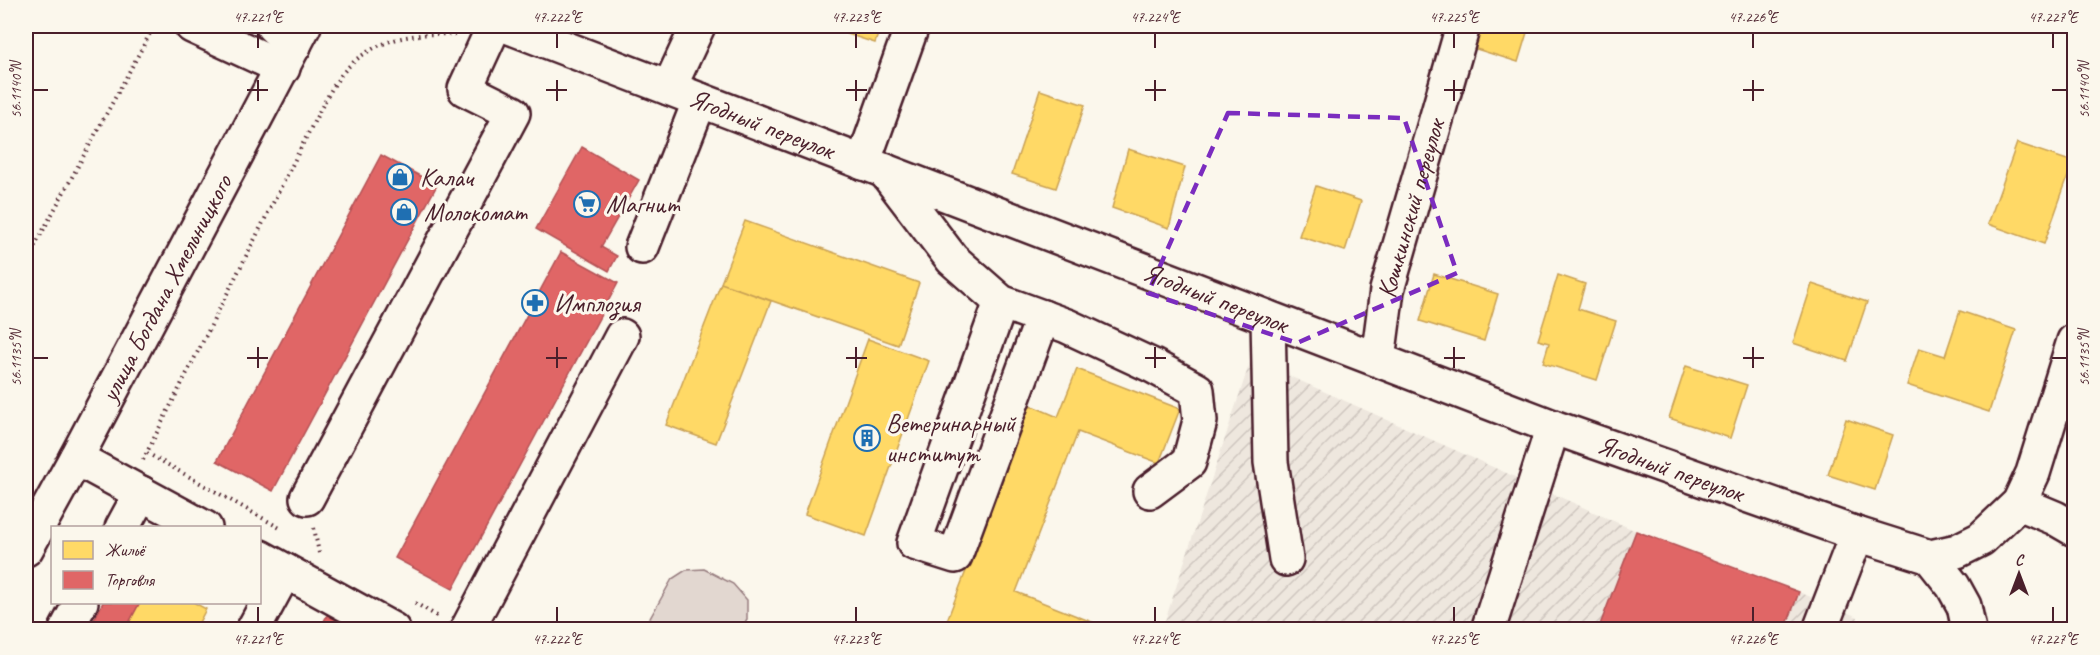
<svg xmlns="http://www.w3.org/2000/svg" width="2100" height="655" font-family="Caveat,sans-serif">
<style>
.industrial{fill:url(#industrial-furrows)}
.park{fill:#e2d7d0;stroke:#967b7e;stroke-width:1.5}
.homes{fill:#ffd966;stroke:#c9a154;stroke-width:1.5}
.shops{fill:#e06666;stroke:#b35154;stroke-width:1.5}
.lines{fill:none;stroke-linecap:round;stroke-linejoin:round}
.minor-casing{stroke:#4a1f2b;stroke-width:38}
.major-casing{stroke:#4a1f2b;stroke-width:38}
.path{stroke:#4a1f2b;stroke-width:4;stroke-dasharray:1.5 4.5;stroke-linecap:butt}
.minor{stroke:#fbf7ec;stroke-width:33}
.major{stroke:#fbf7ec;stroke-width:33}
.marked{fill:none;stroke:#7b2cbf;stroke-width:4.5;stroke-dasharray:12 8;stroke-linejoin:round}
.ticks{fill:none;stroke:#4a1f2b;stroke-width:2}
.labels{text-anchor:middle;stroke-width:6;stroke-linejoin:round;paint-order:stroke}
.street-label{font-size:26px;fill:#4a1f2b;stroke:#fbf7ec}
.poi-label{font-size:26px;fill:#4a1f2b;stroke:#fbf7ec;text-anchor:start}
.neatline{fill:none;stroke:#4a1f2b;stroke-width:2}
.ticks-label{font-size:15px;text-anchor:middle;fill:#4a1f2b}
</style>
<defs>
<pattern id="industrial-furrows" width="10" height="10" patternUnits="userSpaceOnUse" patternTransform="scale(1.5)"><rect width="10" height="10" fill="#eee7de"/><path d="M-1 1l2-2M0 10L10 0M9 11l2-2" fill="none" stroke="#cec6bf"/></pattern>
</defs>
<rect width="100%" height="100%" fill="#fbf7ec"/>
<filter id="ink" filterUnits="userSpaceOnUse"><feTurbulence type="fractalNoise" baseFrequency=".0167" numOctaves="2"/><feDisplacementMap in="SourceGraphic" scale="12" xChannelSelector="R" yChannelSelector="G"/><feConvolveMatrix kernelMatrix="1 2 1 2 8 2 1 2 1" color-interpolation-filters="sRGB"/></filter>
<g filter="url(#ink)">
<!-- industrial -->
<path class="industrial" d="M 1251,359 L 1636,531 L 1598,629 L 1162,630 Z
M 1799,592 L 1858,617 L 1854,629 L 1785,630 Z"/>
<!-- park -->
<path class="park" d="M 704,569 L 733,584 L 747,600 L 747,619 L 741,629 L 644,629 L 672,579 L 686,570 Z"/>
<!-- homes -->
<path class="homes" d="M 823,26 L 881,26 L 875,43 Z
M 1479,26 L 1529,26 L 1518,62 L 1473,48 Z
M 1040,90 L 1085,105 L 1056,188 L 1012,174 Z
M 2017,143 L 2073,162 L 2044,244 L 1988,224 Z
M 1128,149 L 1185,167 L 1169,228 L 1112,208 Z
M 1316,186 L 1361,201 L 1345,251 L 1299,236 Z
M 745,221 L 919,283 L 898,345 L 721,283 Z
M 1434,274 L 1498,294 L 1484,341 L 1420,321 Z
M 1558,275 L 1585,284 L 1578,309 L 1616,321 L 1597,380 L 1543,363 L 1549,343 L 1538,340 Z
M 721,283 L 771,301 L 716,443 L 666,425 Z
M 1812,284 L 1867,302 L 1847,361 L 1793,343 Z
M 1960,311 L 2016,330 L 1989,412 L 1907,385 L 1919,348 L 1945,356 Z
M 868,339 L 929,361 L 866,536 L 805,514 Z
M 1686,366 L 1747,385 L 1730,438 L 1669,418 Z
M 1077,369 L 1180,409 L 1159,463 L 1078,432 L 1016,592 L 1102,626 L 1100,630 L 949,630 L 944,628 L 1030,405 L 1058,417 Z
M 1846,419 L 1893,435 L 1875,490 L 1828,475 Z
M 140,602 L 193,602 L 206,609 L 195,630 L 125,630 Z"/>
<!-- shops -->
<path class="shops" d="M 582,147 L 639,180 L 601,247 L 617,256 L 609,271 L 536,229 Z
M 381,155 L 437,185 L 273,491 L 217,461 Z
M 561,252 L 618,283 L 453,589 L 395,558 Z
M 1636,531 L 1799,592 L 1785,630 L 1598,630 Z
M 103,602 L 140,602 L 125,630 L 89,630 Z
M 329,612 L 362,630 L 319,630 Z"/>
<g class="lines">
<defs>
<g id="minor">
<path d="M 192,26 L 283,68"/>
<path d="M 273,26 L 294,46"/>
<path id="s1" d="M 507,26 L 1553,427 L 1857,534 L 1930,557 L 1957,551 L 1981,539 L 2019,503 L 2033,473 L 2074,341"/>
<path d="M 669,88 L 698,26"/>
<path d="M 863,163 L 912,26"/>
<path d="M 884,170 L 952,259 L 1001,302 L 1067,326 L 1153,366 L 1197,390 L 1200,421 L 1189,462 L 1150,491"/>
<path d="M 642,247 L 700,100"/>
<path d="M 1001,302 L 914,543 L 955,556 L 1043,317"/>
<path d="M 1268,318 L 1271,462 L 1286,559"/>
<path id="s2" d="M 1378,359 L 1387,290 L 1463,26"/>
<path d="M 76,458 L 205,528"/>
<path d="M 307,498 L 513,113 L 465,89 L 494,26"/>
<path d="M 2019,503 L 2055,518 L 2074,529"/>
<path d="M 122,528 L 141,493"/>
<path d="M 260,557 L 393,630"/>
<path d="M 1930,557 L 1953,586 L 1964,606 L 1969,630"/>
<path d="M 66,630 L 81,602"/>
<path d="M 253,630 L 285,571"/>
<path d="M 467,630 L 622,336"/>
<path d="M 1488,630 L 1553,427"/>
<path d="M 1820,630 L 1857,534"/>
</g>
<g id="major">
<path id="s3" d="M 26,549 L 76,458 L 304,26"/>
</g>
</defs>
<!-- minor casing -->
<use href="#minor" class="minor-casing"/>
<!-- major casing -->
<use href="#major" class="major-casing"/>
<!-- path -->
<path class="path" d="M 26,262 L 154,26
M 147,453 L 280,528
M 143,460 L 320,110 C 327,98 333,85 342,74 C 370,40 413,31 455,35
M 314,528 L 319,553
M 415,603 L 437,616"/>
<!-- minor -->
<use href="#minor" class="minor"/>
<!-- major -->
<use href="#major" class="major"/>
</g>
</g>
<!-- marked area -->
<path class="marked" d="M 1228,113 L 1404,118 L 1457,273 L 1297,343 L 1148,293 Z"/>
<!-- ticks -->
<path class="ticks" d="M 258,33 L 258,48M 557,33 L 557,48M 856,33 L 856,48M 1155,33 L 1155,48M 1454,33 L 1454,48M 1753,33 L 1753,48M 2053,33 L 2053,48M 258,80 L 258,101M 557,80 L 557,101M 856,80 L 856,101M 1155,80 L 1155,101M 1454,80 L 1454,101M 1753,80 L 1753,101M 33,90 L 48,90M 247,90 L 268,90M 546,90 L 567,90M 846,90 L 867,90M 1145,90 L 1166,90M 1444,90 L 1465,90M 1743,90 L 1764,90M 2052,90 L 2067,90M 258,347 L 258,368M 557,347 L 557,368M 856,347 L 856,368M 1155,347 L 1155,368M 1454,347 L 1454,368M 1753,347 L 1753,368M 33,358 L 48,358M 247,358 L 268,358M 546,358 L 567,358M 846,358 L 867,358M 1145,358 L 1166,358M 1444,358 L 1465,358M 1743,358 L 1764,358M 2052,358 L 2067,358M 258,607 L 258,622M 557,607 L 557,622M 856,607 L 856,622M 1155,607 L 1155,622M 1454,607 L 1454,622M 1753,607 L 1753,622M 2053,607 L 2053,622"/>
<!-- icons -->
<defs>
<symbol id="shop-ring" viewBox="-11 -11 22 22"><circle r="9.5" fill="#fbf7ec" stroke="#1f6fb2" stroke-width="1.5"/><path d="M-5-2.5h2.3a2.7 3.5 0 0 1 5.4 0H5L5.5 6h-11ZM-1.5-2.5h3a1.5 2.3 0 0 0-3 0Z" fill="#1f6fb2"/></symbol>
<symbol id="supermarket-ring" viewBox="-11 -11 22 22"><circle r="9.5" fill="#fbf7ec" stroke="#1f6fb2" stroke-width="1.5"/><path d="M-6-5.5h2.5l.6 2H6L4.5 2H-2.5L-4.4-4H-6ZM-1.5 3.2a1.3 1.3 0 1 0 .1 0ZM3 3.2a1.3 1.3 0 1 0 .1 0Z" fill="#1f6fb2"/></symbol>
<symbol id="pharmacy-ring" viewBox="-11 -11 22 22"><circle r="9.5" fill="#fbf7ec" stroke="#1f6fb2" stroke-width="1.5"/><path d="M-2-6h4v4h4v4h-4v4h-4v-4h-4v-4h4Z" fill="#1f6fb2"/></symbol>
<symbol id="building-ring" viewBox="-11 -11 22 22"><circle r="9.5" fill="#fbf7ec" stroke="#1f6fb2" stroke-width="1.5"/><path d="M-4-6H4V6H1V3H-1V6H-4ZM-2.5-4.3h1.7v1.8h-1.7ZM.8-4.3h1.7v1.8H.8ZM-2.5-1h1.7V.8h-1.7ZM.8-1h1.7V.8H.8Z" fill="#1f6fb2"/></symbol>
</defs>
<g fill-rule="evenodd">
<use href="#shop-ring" x="385" y="162" width="30" height="30"/>
<use href="#supermarket-ring" x="572" y="189" width="30" height="30"/>
<use href="#shop-ring" x="389" y="197" width="30" height="30"/>
<use href="#pharmacy-ring" x="520" y="288" width="30" height="30"/>
<use href="#building-ring" x="852" y="423" width="30" height="30"/>
</g>
<g class="labels">
<!-- street labels -->
<g class="street-label">
<text dy="9" stroke="none"><textPath href="#s1" startOffset="273">Ягодный переулок</textPath></text>
<text dy="9" stroke="none"><textPath href="#s2" startOffset="154">Кошкинский переулок</textPath></text>
<text dy="9" stroke="none"><textPath href="#s3" startOffset="296">улица Богдана Хмельницкого</textPath></text>
<text dy="9" stroke="none"><textPath href="#s1" startOffset="759">Ягодный переулок</textPath></text>
<text dy="9" stroke="none"><textPath href="#s1" startOffset="1245">Ягодный переулок</textPath></text>
</g>
<!-- poi labels -->
<g class="poi-label">
<text x="420" y="186">Калач</text>
<text x="606" y="213">Магнит</text>
<text x="424" y="221">Молокомат</text>
<text x="554" y="312">Имплозия</text>
<text x="886" y="432">Ветеринарный<tspan x="886" dy="30">институт</tspan></text>
</g>
</g>
<!-- margin -->
<rect width="2100" height="655" fill="none" stroke="#fbf7ec" stroke-width="66"/>
<!-- legend -->
<rect x="51" y="526" width="210" height="78" fill="#fbf7ec" stroke="#b4a19f" stroke-width="1.5"/>
<rect x="63" y="541" width="30" height="18" fill="#ffd966" stroke="#b4a19f" stroke-width="1.5"/>
<text x="105" y="556" font-size="18" fill="#4a1f2b">Жильё</text>
<rect x="63" y="571" width="30" height="18" fill="#e06666" stroke="#b4a19f" stroke-width="1.5"/>
<text x="105" y="586" font-size="18" fill="#4a1f2b">Торговля</text>
<!-- north arrow -->
<g transform="translate(2019 574)" stroke="#fbf7ec" stroke-width="4.5" paint-order="stroke">
<path d="M0-4.5L10 22L0 15L-10 22Z" fill="#4a1f2b"/>
<text y="-9" font-size="16" font-weight="bold" text-anchor="middle" fill="#4a1f2b">С</text>
</g>
<rect x="33" y="33" width="2034" height="589" class="neatline"/>
<g class="ticks-label">
<text x="258" y="22">47.221°E</text>
<text x="557" y="22">47.222°E</text>
<text x="856" y="22">47.223°E</text>
<text x="1155" y="22">47.224°E</text>
<text x="1454" y="22">47.225°E</text>
<text x="1753" y="22">47.226°E</text>
<text x="2053" y="22">47.227°E</text>
<text transform="translate(16 90) rotate(-90)" y="5">56.1140°N</text>
<text transform="translate(2084 90) rotate(-90)" y="5">56.1140°N</text>
<text transform="translate(16 358) rotate(-90)" y="5">56.1135°N</text>
<text transform="translate(2084 358) rotate(-90)" y="5">56.1135°N</text>
<text x="258" y="644">47.221°E</text>
<text x="557" y="644">47.222°E</text>
<text x="856" y="644">47.223°E</text>
<text x="1155" y="644">47.224°E</text>
<text x="1454" y="644">47.225°E</text>
<text x="1753" y="644">47.226°E</text>
<text x="2053" y="644">47.227°E</text>
</g>
</svg>
